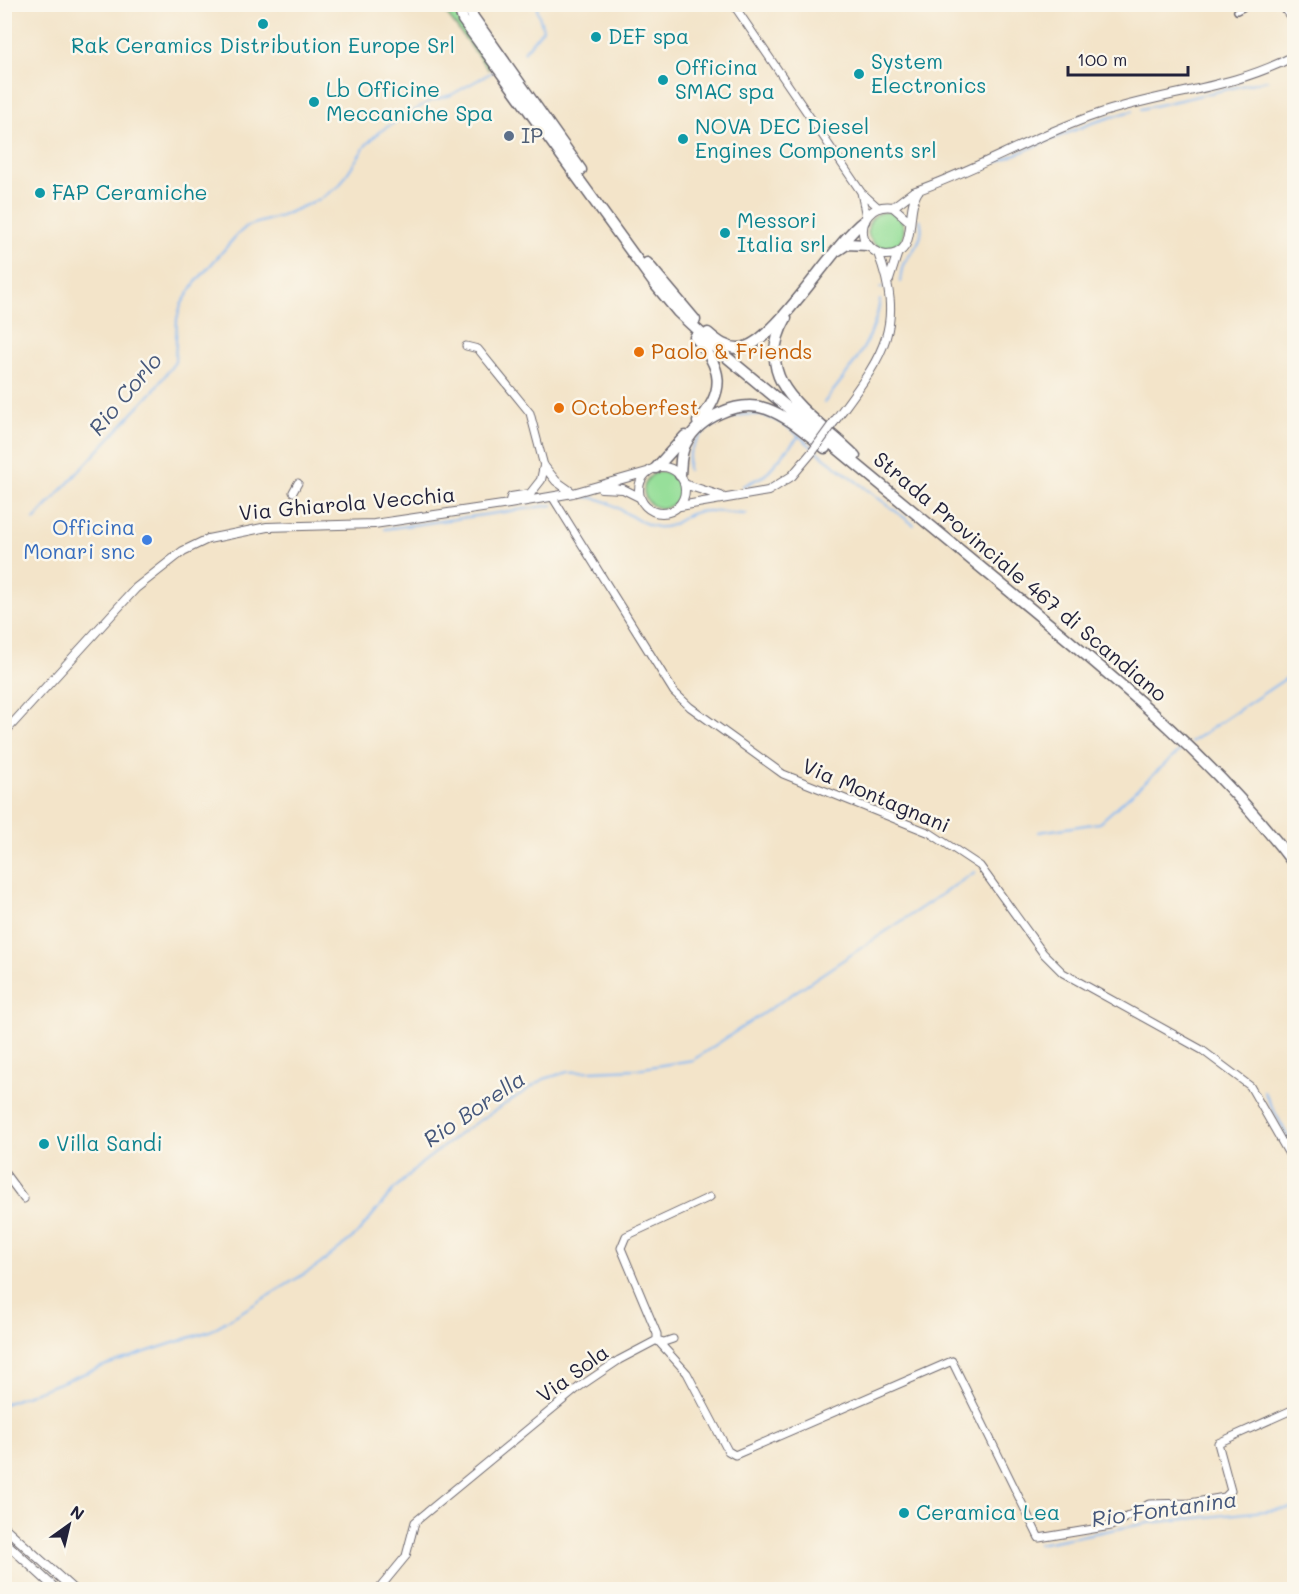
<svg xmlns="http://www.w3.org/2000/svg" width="1299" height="1594" font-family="Mali,sans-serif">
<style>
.green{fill:#97df9a;stroke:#5c806a;stroke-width:1.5}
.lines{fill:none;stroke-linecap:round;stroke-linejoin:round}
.stream{stroke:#86b9f3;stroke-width:2}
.pedestrian-casing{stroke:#6b666d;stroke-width:8}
.minor-casing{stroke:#6b666d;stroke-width:9}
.tertiary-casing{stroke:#6b666d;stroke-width:10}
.trunk-casing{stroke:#6b666d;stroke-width:13}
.pedestrian{stroke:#fff;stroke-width:5}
.minor{stroke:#fff;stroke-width:7}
.tertiary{stroke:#fff;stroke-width:8}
.trunk{stroke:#fff;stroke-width:10}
.tertiary-bridge-casing{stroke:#6b666d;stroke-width:10;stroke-linecap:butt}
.tertiary-bridge{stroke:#fff;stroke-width:8}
.culture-dot{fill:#0f9aa8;stroke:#fbf7ec;stroke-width:2}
.service-dot{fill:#5c6f8a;stroke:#fbf7ec;stroke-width:2}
.food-dot{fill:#e8710a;stroke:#fbf7ec;stroke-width:2}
.shop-dot{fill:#3f7fe0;stroke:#fbf7ec;stroke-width:2}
.labels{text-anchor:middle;stroke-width:5;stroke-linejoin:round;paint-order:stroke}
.culture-label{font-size:21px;fill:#0d838f;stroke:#fbf7ec;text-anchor:start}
.service-label{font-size:21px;fill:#4e5e75;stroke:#fbf7ec;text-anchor:start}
.food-label{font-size:21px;fill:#c56008;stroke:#fbf7ec;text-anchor:start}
.street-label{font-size:21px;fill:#22223b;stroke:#fbf7ec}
.shop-label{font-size:21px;fill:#366cbe;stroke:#fbf7ec;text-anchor:end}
.water-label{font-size:22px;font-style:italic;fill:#45577b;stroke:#fbf7ec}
</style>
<rect width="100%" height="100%" fill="#fbf7ec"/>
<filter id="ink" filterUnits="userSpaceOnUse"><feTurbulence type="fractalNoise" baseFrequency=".0167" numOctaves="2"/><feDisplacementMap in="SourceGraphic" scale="12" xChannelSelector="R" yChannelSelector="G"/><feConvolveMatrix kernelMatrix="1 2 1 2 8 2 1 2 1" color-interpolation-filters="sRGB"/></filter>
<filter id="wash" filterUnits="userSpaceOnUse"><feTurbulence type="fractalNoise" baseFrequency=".008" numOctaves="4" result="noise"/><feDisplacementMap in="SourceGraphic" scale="24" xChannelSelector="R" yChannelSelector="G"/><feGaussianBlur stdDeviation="1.35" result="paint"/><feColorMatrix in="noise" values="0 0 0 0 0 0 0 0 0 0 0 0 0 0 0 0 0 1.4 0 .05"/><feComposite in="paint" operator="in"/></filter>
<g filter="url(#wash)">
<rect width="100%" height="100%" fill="#f3e4c9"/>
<!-- green -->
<path class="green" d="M 440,5 L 453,5 L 492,65 L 488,69 Z
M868 230a18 18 0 1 1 36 0a18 18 0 1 1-36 0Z
M644 490a18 18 0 1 1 36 0a18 18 0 1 1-36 0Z"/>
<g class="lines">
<!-- stream -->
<path class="stream" d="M 524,52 L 543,29 L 537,9 L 539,4
M 1141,109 L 1267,80
M 997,162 L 1092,123 L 1132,111
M 900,282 C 901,277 901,269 904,263 C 914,248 926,239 920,219
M 880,288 L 882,287
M 824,403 C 849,370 874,343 880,300
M 816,451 L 914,525
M 688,470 C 684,432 732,408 765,416 C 783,421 799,436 812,447
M 743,486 L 765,475 L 799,436
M 585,497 C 615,498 630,522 657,527 C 672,529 679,519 691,514 C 709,507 729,515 747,514
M 34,520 L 155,389 L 175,362 L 177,319 L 181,305 L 195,283 L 236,236 L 247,226 L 281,216 L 320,199 L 339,186 L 366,145 L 379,132 L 430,101 L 451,95 L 494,71
M 385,529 L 553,505
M 1191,742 L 1294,673
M 1039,832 L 1099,823 L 1183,748
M 1264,1092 L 1294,1148
M 4,1404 L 109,1364 L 210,1331 L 319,1265 L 357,1234 L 394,1189 L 422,1163 L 466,1129 L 544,1079 L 567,1072 L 637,1069 L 693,1060 L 975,872
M 1038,1544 L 1148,1523 L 1294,1508"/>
</g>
</g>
<g filter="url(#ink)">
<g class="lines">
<defs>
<path id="pedestrian" d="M 1280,4 L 1290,17 L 1294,13
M 1237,11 L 1250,4"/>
<path id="minor" d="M 733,4 L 861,192 L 879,208
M 861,192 L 866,217
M 466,346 L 478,349 L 530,413 L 544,466
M 293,492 L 298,483
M 553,498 L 674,692 L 690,707 L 783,774 L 930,833 L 980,866 L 1043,953 L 1063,973 L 1202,1050 L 1250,1086 L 1294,1163
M 4,1172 L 24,1199
M 673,1339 L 664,1342 L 657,1340 L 687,1373 L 728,1451 L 735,1455 L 952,1361 L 1039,1538 L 1111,1526 L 1149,1504 L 1190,1503 L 1225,1497 L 1231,1491 L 1218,1443 L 1294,1409
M 378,1590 L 406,1556 L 415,1522 L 579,1387 L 619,1360 L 657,1340 L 657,1334 L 621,1248 L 626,1236 L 710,1197"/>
<path id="tertiary" d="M 893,207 L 913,192 C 976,170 1035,135 1098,114 C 1163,92 1233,89 1294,56
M 908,220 L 893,207 C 872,204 859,220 864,239 C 869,248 876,254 886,255 C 921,255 903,211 919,190
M 889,280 L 898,252
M 834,422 C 878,361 908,331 878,253
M 544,466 L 556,481 L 573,493
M639 490a23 23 0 1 1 46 0a23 23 0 1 1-46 0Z
M 684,484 L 721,496
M 601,488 L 623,489 L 639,497
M 509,504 L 511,497 L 530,494 L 541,480 L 544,466
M 680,506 L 768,491 L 792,476 L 813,451
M 4,733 L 136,588 L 183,551 L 208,539 L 267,527 L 374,524 L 509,504 L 573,493 L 647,472
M 4,1527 L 74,1590
M 4,1541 L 57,1590"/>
<path id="trunk" d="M 458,4 L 463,20 L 654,283 L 678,312 L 723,354 C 820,434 916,514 1013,594 C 1113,677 1216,760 1294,864
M 468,4 L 473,17 L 581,170
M 838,250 L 847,244 L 867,245
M 647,263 L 695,320
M 786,318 C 748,385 815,415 855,456
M 708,333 C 717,341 727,349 740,348 C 774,346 833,244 864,221
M 695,337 C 722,367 727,390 698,422
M 656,468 L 685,436
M 680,475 C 681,464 680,453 686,443 C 699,418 738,399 767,409 C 789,417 807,434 825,448"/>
</defs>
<!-- pedestrian casing -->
<use href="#pedestrian" class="pedestrian-casing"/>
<!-- minor casing -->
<use href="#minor" class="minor-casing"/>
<!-- tertiary casing -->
<use href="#tertiary" class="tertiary-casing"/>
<!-- trunk casing -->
<use href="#trunk" class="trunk-casing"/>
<!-- pedestrian -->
<use href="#pedestrian" class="pedestrian"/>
<!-- minor -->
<use href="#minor" class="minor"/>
<!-- tertiary -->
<use href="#tertiary" class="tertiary"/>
<!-- trunk -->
<use href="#trunk" class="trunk"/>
<defs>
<path id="tertiary-bridge" d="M 813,451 L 834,422"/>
</defs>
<!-- tertiary-bridge casing -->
<use href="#tertiary-bridge" class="tertiary-bridge-casing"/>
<!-- tertiary-bridge -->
<use href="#tertiary-bridge" class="tertiary-bridge"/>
</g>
</g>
<!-- markers -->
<g class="culture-dot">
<circle cx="263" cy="24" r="6"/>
<circle cx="596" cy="37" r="6"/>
<circle cx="859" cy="74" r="6"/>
<circle cx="663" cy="80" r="6"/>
<circle cx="314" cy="102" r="6"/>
<circle cx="683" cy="139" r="6"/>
<circle cx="40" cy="193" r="6"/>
<circle cx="725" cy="233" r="6"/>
<circle cx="44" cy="1144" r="6"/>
<circle cx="904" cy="1513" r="6"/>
</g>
<circle class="service-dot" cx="509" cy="136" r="6"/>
<g class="food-dot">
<circle cx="639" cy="352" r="6"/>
<circle cx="559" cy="408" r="6"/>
</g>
<circle class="shop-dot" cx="147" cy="540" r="6"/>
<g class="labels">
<!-- culture labels -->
<g class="culture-label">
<text x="608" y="44">DEF spa</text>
<text x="263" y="53" text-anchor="middle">Rak Ceramics Distribution Europe Srl</text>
<text x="871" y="69">System<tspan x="871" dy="24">Electronics</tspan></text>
<text x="675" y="75">Officina<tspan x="675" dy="24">SMAC spa</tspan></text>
<text x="326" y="97">Lb Officine<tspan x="326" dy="24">Meccaniche Spa</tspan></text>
<text x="695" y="134">NOVA DEC Diesel<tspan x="695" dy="24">Engines Components srl</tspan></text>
<text x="52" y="200">FAP Ceramiche</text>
<text x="737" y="228">Messori<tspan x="737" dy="24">Italia srl</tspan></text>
<text x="56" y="1151">Villa Sandi</text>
<text x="916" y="1520">Ceramica Lea</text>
</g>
<!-- service labels -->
<g class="service-label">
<text x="521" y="143">IP</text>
</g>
<!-- food labels -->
<g class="food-label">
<text x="651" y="359">Paolo &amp; Friends</text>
<text x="571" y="415">Octoberfest</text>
</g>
<!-- street labels -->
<g class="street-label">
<text transform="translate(347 504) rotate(-5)" y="7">Via Ghiarola Vecchia</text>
<text transform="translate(1020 577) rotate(40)" y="7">Strada Provinciale 467 di Scandiano</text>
<text transform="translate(876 796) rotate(23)" y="7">Via Montagnani</text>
<text transform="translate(573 1374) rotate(-36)" y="7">Via Sola</text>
</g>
<!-- shop labels -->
<g class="shop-label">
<text x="135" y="535">Officina<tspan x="135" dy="24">Monari snc</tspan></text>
</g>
<!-- water labels -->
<g class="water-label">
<text transform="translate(125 394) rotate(-50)" y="8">Rio Corlo</text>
<text transform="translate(474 1109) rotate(-34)" y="8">Rio Borella</text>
<text transform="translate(1164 1509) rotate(-8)" y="8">Rio Fontanina</text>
</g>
</g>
<!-- margin -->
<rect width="1299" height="1594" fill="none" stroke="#fbf7ec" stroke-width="24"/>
<!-- north arrow -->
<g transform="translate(69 1525) rotate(34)" stroke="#fbf7ec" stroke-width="4.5" paint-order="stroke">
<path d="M0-4.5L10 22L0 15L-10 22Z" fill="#22223b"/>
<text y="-9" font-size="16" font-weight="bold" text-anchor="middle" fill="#22223b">N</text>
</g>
<!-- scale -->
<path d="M1068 66v9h120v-9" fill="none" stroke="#22223b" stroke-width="3"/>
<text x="1077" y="66" font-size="18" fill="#22223b" stroke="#fbf7ec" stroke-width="4.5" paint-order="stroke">100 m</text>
</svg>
